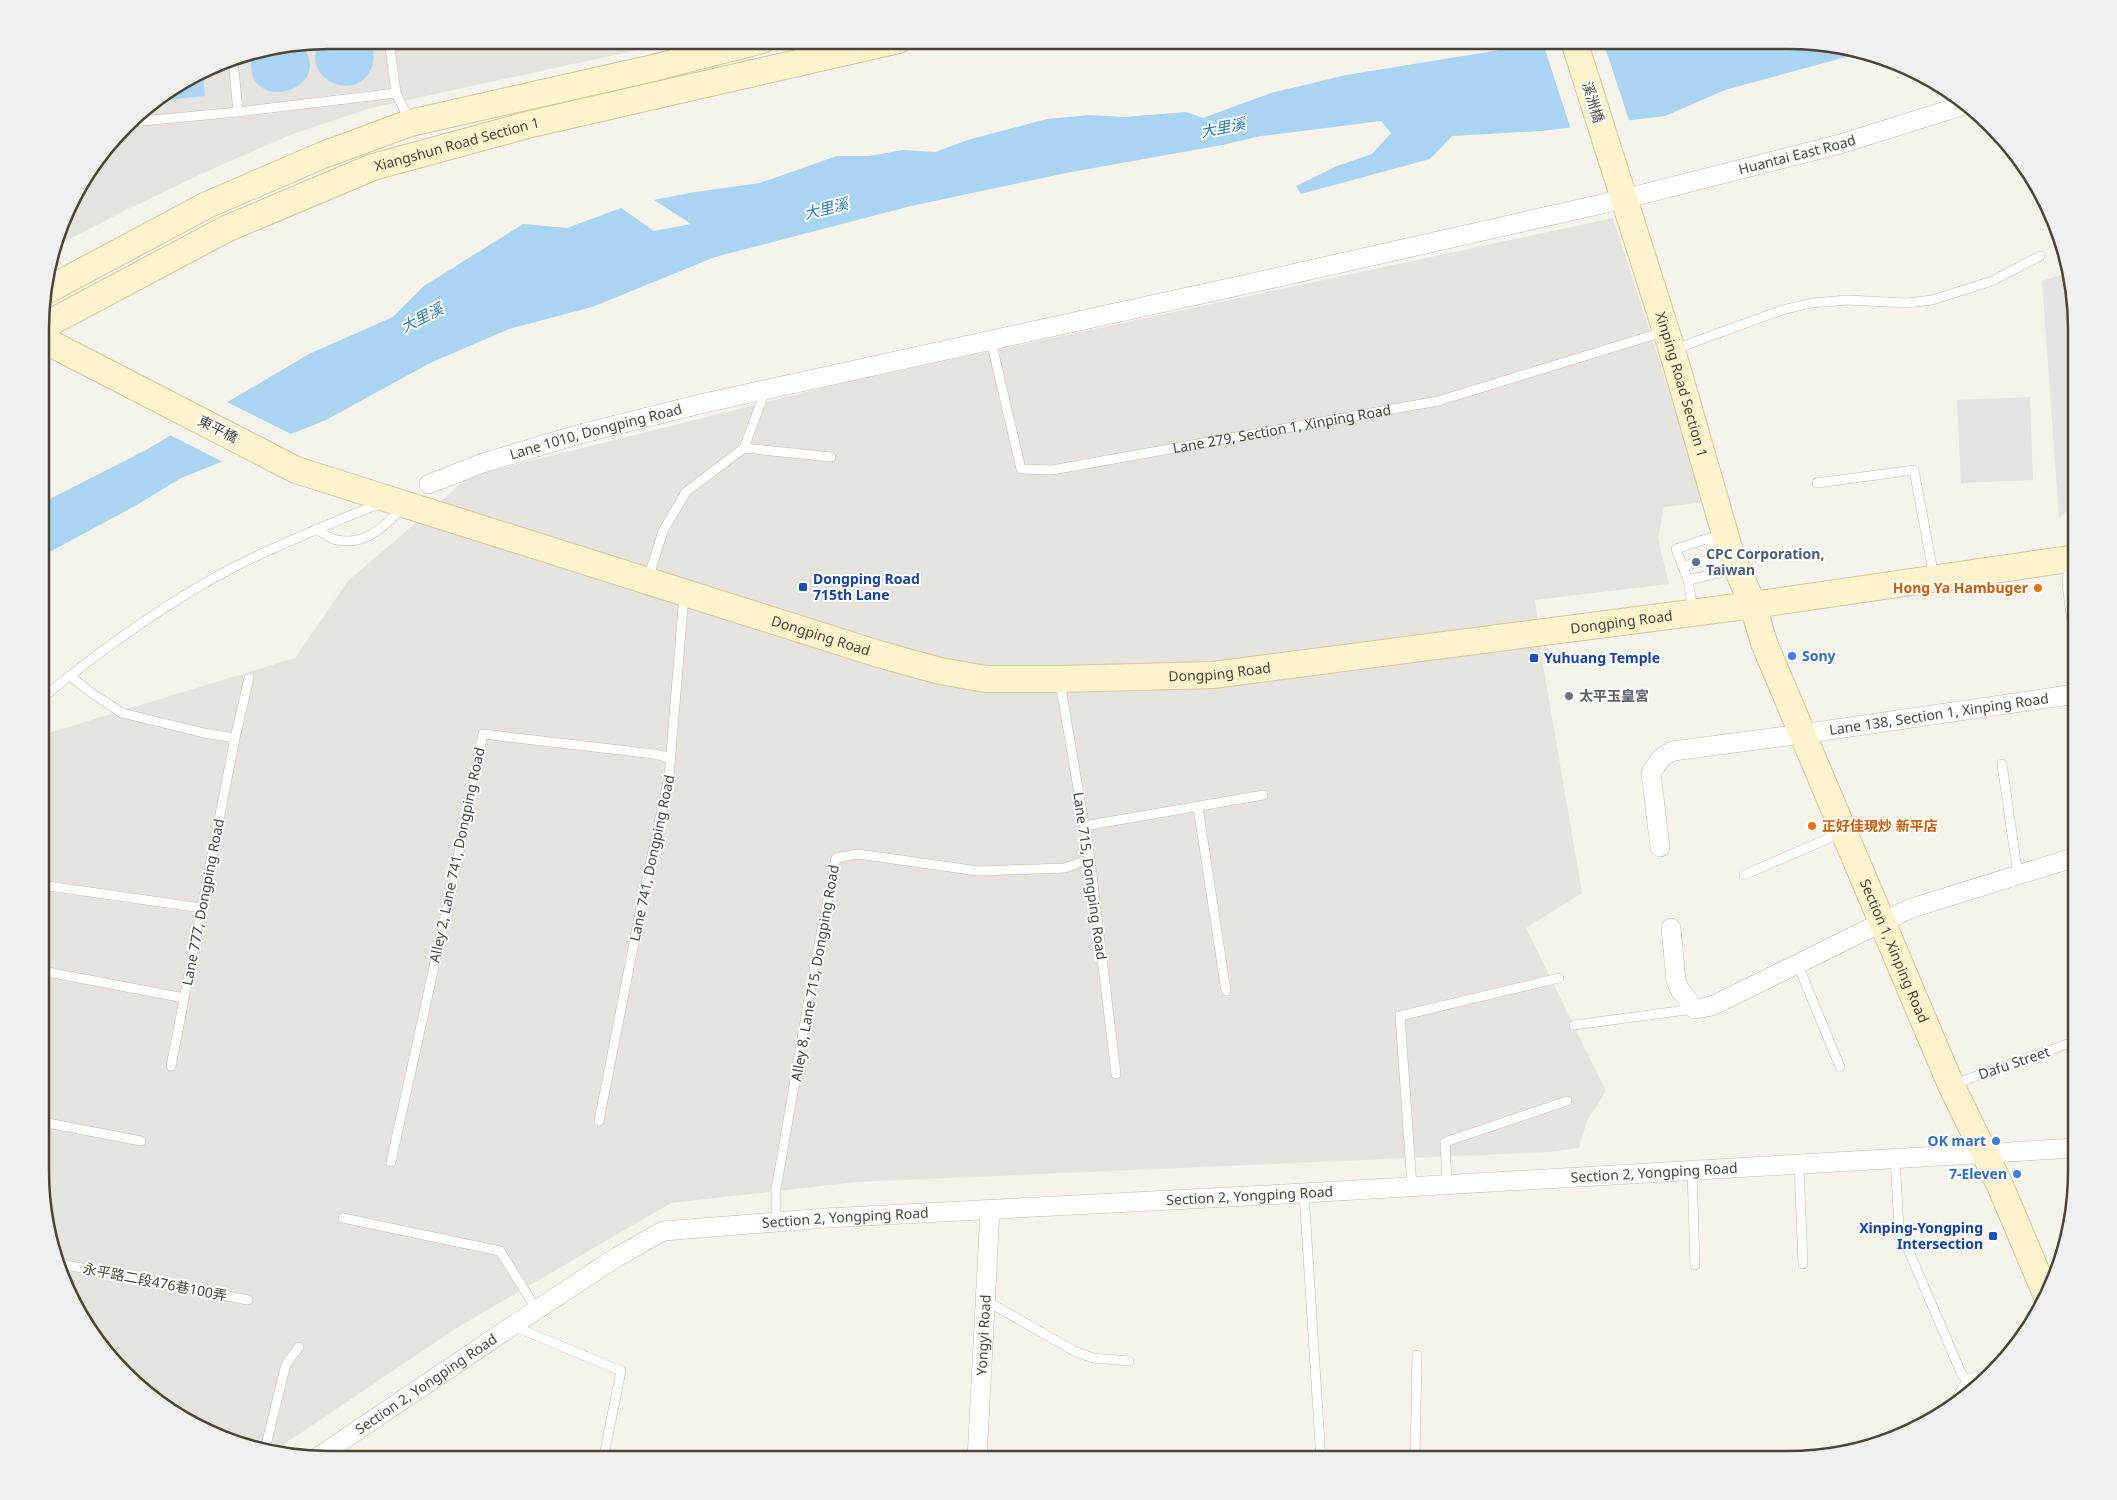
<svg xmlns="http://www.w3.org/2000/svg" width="2117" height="1500" font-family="'Noto Sans','Noto Sans TC',sans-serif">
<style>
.industrial{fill:#e6e2dd}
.parking{fill:#e5e3e0}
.water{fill:#a9d4f2}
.pier{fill:#f6f3ec}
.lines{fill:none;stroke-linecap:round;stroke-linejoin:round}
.lane-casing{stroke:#c2bbae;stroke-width:10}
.street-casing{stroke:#c2bbae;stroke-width:20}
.secondary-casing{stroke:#d6c79b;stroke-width:28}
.lane{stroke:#fff;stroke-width:9}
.street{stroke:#fff;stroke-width:19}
.secondary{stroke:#fff3cd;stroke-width:26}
.service-dot{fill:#5c6f8a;stroke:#fff;stroke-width:2}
.transit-dot{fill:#1a4fb4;stroke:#fff;stroke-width:2}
.food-dot{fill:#e8710a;stroke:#fff;stroke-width:2}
.shop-dot{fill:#3f7fe0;stroke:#fff;stroke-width:2}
.worship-dot{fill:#6b7280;stroke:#fff;stroke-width:2}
.labels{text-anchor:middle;stroke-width:4;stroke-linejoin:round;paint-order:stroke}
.street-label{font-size:14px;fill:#4b4439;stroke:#fff}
.service-label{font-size:14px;font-weight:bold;fill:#4e5e75;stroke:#fff;text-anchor:start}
.transit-label{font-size:14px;font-weight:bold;fill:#164399;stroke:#fff;text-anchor:start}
.food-label{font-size:14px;font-weight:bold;fill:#c56008;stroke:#fff;text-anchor:end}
.shop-label{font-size:14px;font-weight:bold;fill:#366cbe;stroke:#fff;text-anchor:end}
.worship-label{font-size:14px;font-weight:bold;fill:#5b616d;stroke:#fff;text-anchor:start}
.water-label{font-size:15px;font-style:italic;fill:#2e7ab2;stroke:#fff}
.rim{fill:none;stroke:#4b4439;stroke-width:2.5}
</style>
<rect width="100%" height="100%" fill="#f6f3ec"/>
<!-- industrial -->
<path class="industrial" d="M 329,40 L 674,40 L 674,42 L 371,108 L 293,134 L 212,169 L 126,210 L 56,246 L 70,201 L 138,112 L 219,62 Z
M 1613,218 L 1705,502 L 1664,507 L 1658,539 L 1669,584 L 1535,600 L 1542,659 L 1582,893 L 1526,928 L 1606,1091 L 1587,1121 L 1579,1148 L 1549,1152 L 857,1182 L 671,1203 L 458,1327 L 274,1451 L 219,1438 L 153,1400 L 79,1315 L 42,1208 L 42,735 L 295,658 L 348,581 L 470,476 L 842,383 Z"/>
<!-- parking -->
<path class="parking" d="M 2066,273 L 2076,311 L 2076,502 L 2059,518 L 2042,281 Z
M 2030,397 L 2033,480 L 1961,483 L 1957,400 Z"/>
<!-- water -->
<path class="water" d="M 329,40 L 368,40 C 374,48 375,57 372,66 C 359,106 298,79 320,42 Z
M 1556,41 L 1806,41 L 1861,53 L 1725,90 L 1665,116 L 1541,131 L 1452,136 L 1430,159 L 1301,194 L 1296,186 L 1337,166 L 1372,154 L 1391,133 L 1381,121 L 1261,136 L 1222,145 L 1066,173 L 911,206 L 715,257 L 592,307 L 509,329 L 430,363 L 326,420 L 181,478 L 135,506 L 42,556 L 42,503 L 146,450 L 309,354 L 393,317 L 424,286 L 523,224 L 567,228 L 621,208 L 654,231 L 691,224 L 654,200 L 695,192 L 760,183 L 837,156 L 869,156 L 903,150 L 935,152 L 971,139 L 1047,119 L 1089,115 L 1124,117 L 1186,112 L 1203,118 L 1271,93 L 1346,75 Z
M 302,45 C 338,92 240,117 252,55 Z
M 203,72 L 205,96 L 156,101 Z"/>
<!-- pier -->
<path class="pier" d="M 1542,40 L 1603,41 L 1630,123 L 1571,130 Z
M 225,401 L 293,435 L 225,463 L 168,434 Z"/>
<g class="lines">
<defs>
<g id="lane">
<path d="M 389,40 L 396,93 L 409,120"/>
<path d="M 233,59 L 238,112"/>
<path d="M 131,122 L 238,112 L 396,93"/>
<path id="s1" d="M 991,341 L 1021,469 L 1052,470 L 1438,401 L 1663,332"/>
<path d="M 1675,349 L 1782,310 L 1811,303 L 1848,300 L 1907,303 L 1932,300 L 1992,281 L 2040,256"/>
<path d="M 744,448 L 831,457"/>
<path d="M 1817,483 L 1914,470 L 1934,577"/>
<path d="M 316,529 C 322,532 330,539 337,540 C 367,546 385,525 404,507"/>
<path d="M 2069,562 L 2067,584 L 2076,654"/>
<path d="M 1683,566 L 1715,558"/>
<path d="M 648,579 L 663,531 L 686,492 L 744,448 L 766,389"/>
<path d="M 1688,580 L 1676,549 L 1709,538 L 1719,573 L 1688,580 L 1693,611"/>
<path d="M 70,676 L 93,694 L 122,713 L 204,733 L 235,738"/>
<path d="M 1060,682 L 1090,859 L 1116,1074"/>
<path d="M 42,698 C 102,649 165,603 234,567 C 282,543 331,523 381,503"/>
<path d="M 2002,764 L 2018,876"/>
<path d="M 1198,807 L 1226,991"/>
<path d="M 1084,826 L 1263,795"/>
<path d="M 2069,859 L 2076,882"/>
<path d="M 1744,875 L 1841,833"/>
<path d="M 42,895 L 48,886 L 202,908"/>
<path d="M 1798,965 L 1840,1067"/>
<path d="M 42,971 L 184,998"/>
<path d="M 1574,1025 L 1694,1009"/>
<path d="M 171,1066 L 235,738 L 249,678"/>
<path d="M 1954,1084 L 2076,1041"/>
<path d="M 599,1121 L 642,902 L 669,777 L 684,595"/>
<path d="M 42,1122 L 141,1141"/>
<path d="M 1895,1158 L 1899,1228 L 1962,1375 L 1967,1380"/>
<path d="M 391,1162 L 454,876 L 483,734 L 654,754 L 671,758"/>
<path d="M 1799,1164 L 1803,1264"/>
<path d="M 1692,1170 L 1695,1265"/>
<path d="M 1447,1184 L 1445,1142 L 1567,1101"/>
<path d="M 1412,1186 L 1400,1016 L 1559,978"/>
<path d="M 1304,1193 L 1321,1460"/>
<path d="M 343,1218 L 500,1251 L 537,1310"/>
<path d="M 776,1223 L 776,1190 L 813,975 L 836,858 L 858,854 L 978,871 L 1065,868 L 1090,859"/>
<path d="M 61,1264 L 248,1300"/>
<path d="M 985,1300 L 1074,1351 L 1093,1358 L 1129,1361"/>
<path d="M 513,1326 L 621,1371 L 603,1460"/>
<path d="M 1953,1405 L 1967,1380 L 1998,1367"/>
<path d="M 265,1449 L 285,1368 L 288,1361 L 299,1347"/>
<path d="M 1415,1460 L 1417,1355"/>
</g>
<g id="street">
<path id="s2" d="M 429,484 L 483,463 L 580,434 L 700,404 L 1261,281 L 1624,199 L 1840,144 L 1968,104"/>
<path id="s3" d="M 1660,847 L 1651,773 L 1661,758 L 1673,751 L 1802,734 L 2076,694"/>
<path d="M 1671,928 L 1676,981 L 1680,990 L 1695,1009 L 1712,1006 L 1909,909 L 2076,857"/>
<path id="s4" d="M 315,1459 L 512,1326 L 617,1257 L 663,1231 L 826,1218 L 1304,1193 L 2076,1148"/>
<path id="s5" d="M 977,1460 L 990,1210"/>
</g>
<g id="secondary">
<path id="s6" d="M 1574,41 L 1672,350 L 1731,555 L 1753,605 L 1764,643 L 1951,1085 L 1999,1183 L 2046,1294"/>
<path d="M 42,293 L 207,205 L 323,155 L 410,123 L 649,69 L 762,40"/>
<path id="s7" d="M 42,327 L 226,229 L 373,167 L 531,124 L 898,40"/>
<path id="s8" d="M 42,339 L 296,470 L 882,655 L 940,671 L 986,679 L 1060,679 L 1213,675 L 1753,605 L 2076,558"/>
</g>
</defs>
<!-- lane casing -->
<use href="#lane" class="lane-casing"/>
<!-- street casing -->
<use href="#street" class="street-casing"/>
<!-- secondary casing -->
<use href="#secondary" class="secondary-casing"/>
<!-- lane -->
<use href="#lane" class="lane"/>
<!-- street -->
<use href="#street" class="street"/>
<!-- secondary -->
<use href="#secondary" class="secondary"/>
</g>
<!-- markers -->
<circle class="service-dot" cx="1696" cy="562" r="5"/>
<g class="transit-dot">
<rect x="798" y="582" width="10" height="10" rx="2.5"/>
<rect x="1529" y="653" width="10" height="10" rx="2.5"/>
<rect x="1988" y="1231" width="10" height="10" rx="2.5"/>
</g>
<g class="food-dot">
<circle cx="2038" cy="588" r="5"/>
<circle cx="1812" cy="826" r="5"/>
</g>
<g class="shop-dot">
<circle cx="1792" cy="656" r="5"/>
<circle cx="1996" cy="1141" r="5"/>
<circle cx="2017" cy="1174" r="5"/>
</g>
<circle class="worship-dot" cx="1569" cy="696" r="5"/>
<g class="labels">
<!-- street labels -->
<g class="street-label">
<text transform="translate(1593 102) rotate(73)" y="5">溪洲橋</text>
<text dy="5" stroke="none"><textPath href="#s7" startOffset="455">Xiangshun Road Section 1</textPath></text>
<text dy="5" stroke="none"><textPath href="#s2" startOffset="1408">Huantai East Road</textPath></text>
<text dy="5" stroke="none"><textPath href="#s6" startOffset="360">Xinping Road Section 1</textPath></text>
<text transform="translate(218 429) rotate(27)" y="5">東平橋</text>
<text dy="5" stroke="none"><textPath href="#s1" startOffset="396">Lane 279, Section 1, Xinping Road</textPath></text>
<text dy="5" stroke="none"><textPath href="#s2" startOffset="175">Lane 1010, Dongping Road</textPath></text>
<text dy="5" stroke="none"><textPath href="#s8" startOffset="1646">Dongping Road</textPath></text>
<text dy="5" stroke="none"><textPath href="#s8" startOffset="836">Dongping Road</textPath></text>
<text dy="5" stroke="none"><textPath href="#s8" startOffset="1241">Dongping Road</textPath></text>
<text dy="5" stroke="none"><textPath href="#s3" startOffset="375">Lane 138, Section 1, Xinping Road</textPath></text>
<text transform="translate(457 855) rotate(-78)" y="5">Alley 2, Lane 741, Dongping Road</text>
<text transform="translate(652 858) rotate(-78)" y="5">Lane 741, Dongping Road</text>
<text transform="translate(1090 876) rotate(82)" y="5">Lane 715, Dongping Road</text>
<text transform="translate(203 902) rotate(-79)" y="5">Lane 777, Dongping Road</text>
<text dy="5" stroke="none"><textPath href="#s6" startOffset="966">Section 1, Xinping Road</textPath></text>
<text transform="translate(815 973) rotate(-80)" y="5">Alley 8, Lane 715, Dongping Road</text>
<text transform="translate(2014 1063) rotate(-19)" y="5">Dafu Street</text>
<text dy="5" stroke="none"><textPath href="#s4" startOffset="1409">Section 2, Yongping Road</textPath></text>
<text dy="5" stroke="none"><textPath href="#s4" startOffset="1004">Section 2, Yongping Road</textPath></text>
<text dy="5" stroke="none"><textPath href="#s4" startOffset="599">Section 2, Yongping Road</textPath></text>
<text transform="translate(155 1282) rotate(11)" y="5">永平路二段476巷100弄</text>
<text dy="5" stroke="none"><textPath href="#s5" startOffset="125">Yongyi Road</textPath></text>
<text dy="5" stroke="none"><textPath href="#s4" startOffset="134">Section 2, Yongping Road</textPath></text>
</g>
<!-- service labels -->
<g class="service-label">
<text x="1706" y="559">CPC Corporation,<tspan x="1706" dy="16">Taiwan</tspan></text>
</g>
<!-- transit labels -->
<g class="transit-label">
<text x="813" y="584">Dongping Road<tspan x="813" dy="16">715th Lane</tspan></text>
<text x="1544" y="663">Yuhuang Temple</text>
<text x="1983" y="1233" text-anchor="end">Xinping-Yongping<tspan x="1983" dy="16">Intersection</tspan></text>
</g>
<!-- food labels -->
<g class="food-label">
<text x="2028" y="593">Hong Ya Hambuger</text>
<text x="1822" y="831" text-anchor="start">正好佳現炒 新平店</text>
</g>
<!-- shop labels -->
<g class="shop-label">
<text x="1802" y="661" text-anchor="start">Sony</text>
<text x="1986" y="1146">OK mart</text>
<text x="2007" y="1179">7-Eleven</text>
</g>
<!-- worship labels -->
<g class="worship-label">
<text x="1579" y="701">太平玉皇宮</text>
</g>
<!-- water labels -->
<g class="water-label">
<text transform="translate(1223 128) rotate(-11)" y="5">大里溪</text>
<text transform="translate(826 209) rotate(-14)" y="5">大里溪</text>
<text transform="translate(422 318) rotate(-27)" y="5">大里溪</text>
</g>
</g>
<!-- crop -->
<path d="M0 0H2117V1500H0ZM329 49H1788A280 280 0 0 1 2068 329V1171A280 280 0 0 1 1788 1451H329A280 280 0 0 1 49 1171V329A280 280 0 0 1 329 49Z" fill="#f1f0ef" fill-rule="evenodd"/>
<path class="rim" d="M329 49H1788A280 280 0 0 1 2068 329V1171A280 280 0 0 1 1788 1451H329A280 280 0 0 1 49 1171V329A280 280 0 0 1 329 49Z"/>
</svg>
